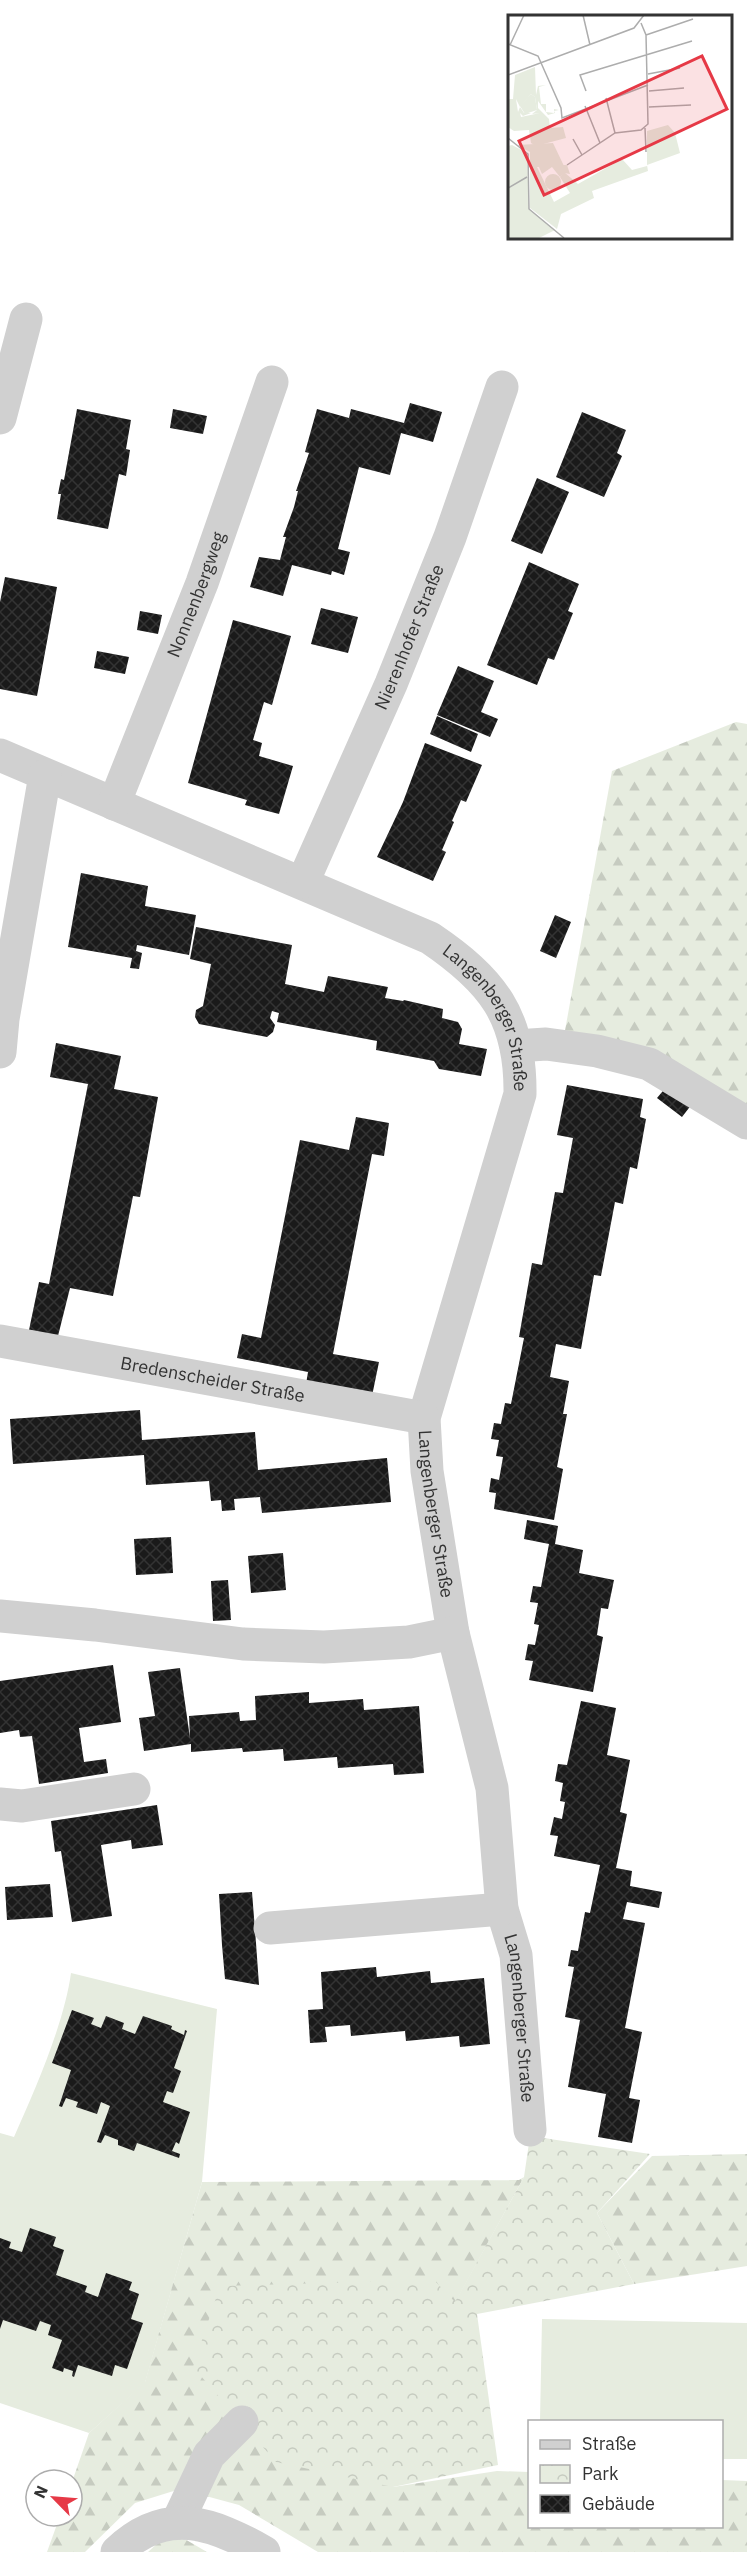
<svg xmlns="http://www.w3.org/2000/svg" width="747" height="2552" font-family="'IBM Plex Sans',sans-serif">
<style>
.green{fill:#e6ecdf}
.forest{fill:url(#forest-firs)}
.park{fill:url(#park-crowns)}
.building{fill:url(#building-cross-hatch)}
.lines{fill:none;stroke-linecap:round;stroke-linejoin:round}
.minor{stroke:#d0d0d0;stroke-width:33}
.labels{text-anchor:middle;stroke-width:6;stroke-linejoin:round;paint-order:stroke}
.street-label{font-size:18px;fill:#333;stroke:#fff}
.inset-road{fill:none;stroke:#adadad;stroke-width:1.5}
.view{fill:#e63946;fill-opacity:0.15;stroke:#e63946;stroke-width:3}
.inset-edge{fill:none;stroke:#333;stroke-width:3}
</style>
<defs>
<pattern id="forest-firs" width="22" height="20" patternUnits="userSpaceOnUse" patternTransform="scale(1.5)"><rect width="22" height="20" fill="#e6ecdf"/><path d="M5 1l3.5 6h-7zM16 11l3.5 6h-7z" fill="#c6cbc0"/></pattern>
<pattern id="park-crowns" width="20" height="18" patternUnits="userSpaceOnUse" patternTransform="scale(1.5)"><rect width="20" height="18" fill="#e6ecdf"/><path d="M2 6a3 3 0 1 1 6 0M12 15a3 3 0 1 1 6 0" fill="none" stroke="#c6cbc0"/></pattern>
<pattern id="building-cross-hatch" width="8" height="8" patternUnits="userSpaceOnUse" patternTransform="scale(1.5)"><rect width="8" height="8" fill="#1a1a1a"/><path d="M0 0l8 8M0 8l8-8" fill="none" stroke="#333"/></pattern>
</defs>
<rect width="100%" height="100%" fill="#fff"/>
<!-- green -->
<path class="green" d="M 71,1973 L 217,2009 L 202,2182 L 145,2383 L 89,2433 L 0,2403 L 0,2133 L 14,2137 C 35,2090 64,2024 71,1973 Z
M 542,2319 L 747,2323 L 747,2459 L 722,2459 L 722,2422 L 540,2421 Z"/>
<!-- forest -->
<path class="forest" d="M 736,722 L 747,724 L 747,1110 L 564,1036 L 612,771 Z
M 747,2154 L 747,2266 L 634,2284 L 597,2213 L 652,2156 Z
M 524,2177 L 455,2303 L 393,2487 L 497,2471 L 529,2472 L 530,2526 L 722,2526 L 722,2480 L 747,2481 L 747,2552 L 318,2552 L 239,2505 L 180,2489 L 135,2503 L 85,2552 L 47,2552 L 60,2516 L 72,2516 L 72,2482 L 89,2433 L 145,2382 L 202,2182 L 519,2180 Z
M 171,2531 L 207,2552 L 148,2552 Z"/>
<!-- park -->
<path class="park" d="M 530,2136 L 650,2154 L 597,2213 L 634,2284 L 477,2314 L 498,2465 L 393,2487 L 276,2462 L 193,2367 L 220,2286 L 434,2280 L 455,2302 L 524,2177 Z"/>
<!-- building -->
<path class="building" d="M 410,403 L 442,412 L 433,442 L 401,433 L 390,475 L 359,467 L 338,549 L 350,552 L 344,575 L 332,571 L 331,575 L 292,565 L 283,596 L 250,587 L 259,557 L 280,560 L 286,537 L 283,537 L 294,507 L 298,491 L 296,491 L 309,453 L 305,452 L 317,409 L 349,418 L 351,409 L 404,423 Z
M 77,409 L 131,420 L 126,449 L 130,450 L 126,476 L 119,474 L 108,529 L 57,519 L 61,494 L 58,494 L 61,479 L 64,480 Z
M 173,409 L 207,416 L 203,434 L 170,428 Z
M 582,412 L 626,430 L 617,453 L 622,456 L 604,497 L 556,477 Z
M 537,478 L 569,492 L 542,554 L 511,541 Z
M 529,562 L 579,584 L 568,611 L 573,613 L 554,660 L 548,658 L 537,685 L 487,665 Z
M 5,577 L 57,587 L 37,696 L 0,689 L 0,602 Z
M 321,608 L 358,617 L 348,653 L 311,644 Z
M 140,611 L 162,615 L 158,634 L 137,630 Z
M 233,620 L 291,636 L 272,705 L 264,702 L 253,740 L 262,743 L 259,756 L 293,766 L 279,814 L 245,805 L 247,800 L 188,783 Z
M 97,651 L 129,657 L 125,674 L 94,668 Z
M 458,666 L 494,681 L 481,712 L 498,719 L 490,737 L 437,715 Z
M 437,716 L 478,734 L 471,752 L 430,734 Z
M 425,743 L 482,765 L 466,802 L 461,800 L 452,821 L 454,822 L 442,850 L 446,852 L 433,881 L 377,857 L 403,802 Z
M 81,873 L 148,886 L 145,906 L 196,915 L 189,955 L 137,945 L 136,951 L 142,953 L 139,969 L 130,968 L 132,958 L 68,947 Z
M 555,915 L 571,922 L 556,958 L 540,951 Z
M 196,927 L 292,945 L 285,984 L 324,992 L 328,976 L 388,987 L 385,998 L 403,1001 L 404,1000 L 443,1009 L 442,1018 L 458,1022 L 462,1029 L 459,1044 L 487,1049 L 481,1076 L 439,1069 L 434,1061 L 376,1050 L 377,1041 L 277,1022 L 279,1013 L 272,1011 L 270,1018 L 275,1025 L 273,1032 L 267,1037 L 199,1024 L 195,1017 L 196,1010 L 203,1006 L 211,964 L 190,959 Z
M 56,1043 L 121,1056 L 114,1089 L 158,1097 L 140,1197 L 133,1196 L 113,1296 L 70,1288 L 58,1336 L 29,1330 L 39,1282 L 49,1284 L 88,1084 L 50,1077 Z
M 567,1085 L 643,1099 L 640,1117 L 646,1119 L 637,1169 L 630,1167 L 623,1204 L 615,1202 L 601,1276 L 594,1275 L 581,1349 L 556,1344 L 550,1377 L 569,1381 L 563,1414 L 567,1414 L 557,1467 L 563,1469 L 554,1520 L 494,1509 L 496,1493 L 489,1492 L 491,1478 L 499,1480 L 503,1457 L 496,1456 L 499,1440 L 491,1439 L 494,1423 L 501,1424 L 505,1403 L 511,1404 L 524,1338 L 519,1337 L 532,1263 L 542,1265 L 555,1192 L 563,1193 L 573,1138 L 557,1135 Z
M 667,1086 L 692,1104 L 682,1117 L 657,1098 Z
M 356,1117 L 389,1123 L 384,1156 L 372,1154 L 333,1354 L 379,1362 L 372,1396 L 306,1384 L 308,1372 L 237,1358 L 242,1334 L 261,1338 L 300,1140 L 349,1150 Z
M 140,1410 L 142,1440 L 255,1432 L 258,1470 L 387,1458 L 391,1502 L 262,1513 L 260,1497 L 234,1499 L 235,1510 L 222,1511 L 221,1500 L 211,1501 L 209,1481 L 146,1485 L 144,1455 L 13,1464 L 10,1419 Z
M 527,1520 L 558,1526 L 555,1544 L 583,1550 L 579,1573 L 614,1580 L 608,1609 L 601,1608 L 597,1635 L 603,1637 L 593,1692 L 529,1680 L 533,1661 L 525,1660 L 528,1644 L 535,1645 L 539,1625 L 534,1624 L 538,1603 L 530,1602 L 533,1586 L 541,1587 L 549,1544 L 524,1539 Z
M 171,1537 L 173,1573 L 136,1575 L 134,1539 Z
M 283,1553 L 286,1590 L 251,1593 L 248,1556 Z
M 228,1580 L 231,1620 L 213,1621 L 211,1581 Z
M 113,1665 L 121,1722 L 79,1728 L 84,1762 L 106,1759 L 108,1773 L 39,1784 L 32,1736 L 20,1737 L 19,1730 L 0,1733 L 0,1681 Z
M 180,1668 L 190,1738 L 189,1716 L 239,1712 L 240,1721 L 256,1720 L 255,1696 L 309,1692 L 309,1703 L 363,1699 L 364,1710 L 419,1706 L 424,1773 L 394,1775 L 393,1764 L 338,1768 L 337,1757 L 284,1761 L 283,1749 L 243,1752 L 242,1748 L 191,1752 L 191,1744 L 144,1751 L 139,1718 L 155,1716 L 148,1672 Z
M 581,1701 L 616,1708 L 607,1755 L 630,1760 L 620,1812 L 627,1814 L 616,1868 L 632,1871 L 630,1886 L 662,1892 L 659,1908 L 627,1902 L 623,1919 L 645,1923 L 625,2028 L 642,2032 L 629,2098 L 640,2100 L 632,2143 L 598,2137 L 606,2094 L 568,2087 L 580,2020 L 565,2017 L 574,1967 L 568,1966 L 571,1950 L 578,1951 L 585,1912 L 590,1913 L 600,1865 L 554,1856 L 558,1836 L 550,1835 L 554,1817 L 562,1819 L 565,1802 L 560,1801 L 563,1783 L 555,1781 L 558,1764 L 567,1765 Z
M 157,1805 L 163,1845 L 132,1849 L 131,1840 L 101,1845 L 112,1916 L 72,1922 L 61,1851 L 55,1852 L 51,1821 Z
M 50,1884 L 53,1917 L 7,1920 L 5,1887 Z
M 252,1892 L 256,1943 L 259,1985 L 225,1979 L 222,1945 L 219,1894 Z
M 376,1967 L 377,1977 L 430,1971 L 431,1983 L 484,1978 L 490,2044 L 460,2047 L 459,2036 L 406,2041 L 405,2031 L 351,2036 L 350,2025 L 325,2027 L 327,2042 L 310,2043 L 308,2010 L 323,2009 L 321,1972 Z
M 72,2010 L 94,2018 L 91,2024 L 101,2028 L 106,2016 L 124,2023 L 122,2029 L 135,2034 L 143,2016 L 172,2026 L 171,2029 L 184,2035 L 185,2030 L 187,2031 L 174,2068 L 181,2071 L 173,2093 L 167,2091 L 163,2102 L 190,2112 L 179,2144 L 176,2142 L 172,2151 L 180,2154 L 179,2158 L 137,2143 L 134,2151 L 118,2145 L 118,2140 L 105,2135 L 101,2143 L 97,2142 L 110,2106 L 101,2102 L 97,2114 L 76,2107 L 78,2102 L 66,2098 L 62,2107 L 59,2106 L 71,2070 L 52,2063 Z
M 30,2228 L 56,2237 L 53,2246 L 64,2250 L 56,2275 L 87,2286 L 85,2292 L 98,2297 L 106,2273 L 132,2282 L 129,2290 L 139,2294 L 131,2319 L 143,2323 L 127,2369 L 115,2365 L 112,2376 L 78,2365 L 74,2377 L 72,2376 L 73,2371 L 64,2368 L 63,2372 L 52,2368 L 62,2340 L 48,2335 L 51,2325 L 40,2321 L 36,2331 L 3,2320 L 0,2329 L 0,2238 L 11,2242 L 9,2248 L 22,2252 Z"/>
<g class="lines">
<!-- minor -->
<g class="minor">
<path d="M 0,418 L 26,319"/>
<path id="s1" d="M 0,755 L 430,938 C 492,980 521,1016 520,1094 L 424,1418 L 427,1471 L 453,1633 L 492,1788 L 502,1909 L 516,1955 L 530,2130"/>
<path id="s2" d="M 114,804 L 202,583 L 272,382"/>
<path id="s3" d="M 303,882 L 391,684 L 450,537 L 502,387"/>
<path d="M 516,1046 L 546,1044 L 597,1051 L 649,1064 L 747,1123"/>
<path d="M 0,1052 L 3,1019 L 45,775"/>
<path id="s4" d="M 0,1341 L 424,1418"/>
<path d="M 0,1616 L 95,1625 L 243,1644 L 324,1647 L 409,1642 L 453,1633"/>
<path d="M 0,1804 L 22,1806 L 134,1789"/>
<path d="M 270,1928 L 502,1909"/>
<path d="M 177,2523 L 209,2455 L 242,2422"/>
<path d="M 117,2552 C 166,2505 213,2523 264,2552"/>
</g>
</g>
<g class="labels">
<!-- street labels -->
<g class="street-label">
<text dy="6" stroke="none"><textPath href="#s2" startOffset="225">Nonnenbergweg</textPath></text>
<text dy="6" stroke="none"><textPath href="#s3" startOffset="267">Nierenhofer Straße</textPath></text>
<text dy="6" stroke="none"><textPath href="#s1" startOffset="570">Langenberger Straße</textPath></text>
<text dy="6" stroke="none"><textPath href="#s4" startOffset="216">Bredenscheider Straße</textPath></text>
<text dy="6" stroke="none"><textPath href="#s1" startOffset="1092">Langenberger Straße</textPath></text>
<text dy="6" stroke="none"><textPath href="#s1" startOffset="1605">Langenberger Straße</textPath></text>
</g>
</g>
<!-- overview -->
<g transform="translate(508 15)">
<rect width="224" height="224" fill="#fff"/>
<path d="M 27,52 L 28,80 L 30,71 L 38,70 L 31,72 L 33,89 L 38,89 L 38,97 L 46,98 L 46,94 L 51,95 L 46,96 L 47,98 L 40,100 L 30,86 L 30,93 L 41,104 L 42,113 L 55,112 L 58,123 L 28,131 L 23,128 L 21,115 L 6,116 L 0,112 L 0,65 L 1,84 L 5,84 L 7,60 ZM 23,79 L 27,82 L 29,95 L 24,99 L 32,98 L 13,102 L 12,98 L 15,101 L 23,98 L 16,98 L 12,92 L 10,97 L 8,84 L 12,92 ZM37 167a8 8 0 1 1 16 0a8 8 0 1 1-16 0Z" fill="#e6ecdf" fill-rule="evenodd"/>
<path d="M 160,110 L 167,118 L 172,138 L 139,150 L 140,156 L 84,176 L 86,183 L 53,199 L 49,214 L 22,193 L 22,137 L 9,130 L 45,128 L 56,151 L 29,152 L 46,187 L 62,178 L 52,162 L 56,157 L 70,169 L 114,144 L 124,155 L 139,151 L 139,116 ZM 4,130 L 19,138 L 21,194 L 47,215 L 31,223 L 0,223 L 0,131 Z" fill="#e6ecdf"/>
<path d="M 23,79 L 27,82 L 29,95 L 17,99 L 12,91 ZM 38,133 L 45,150 L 59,150 L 62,159 L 56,158 L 52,162 L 44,152 L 34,159 L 27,143 L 31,134 Z" fill="#e6ecdf"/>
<path class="inset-road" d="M 75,0 L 82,30M 138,20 L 185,4M 0,29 L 30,41 L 53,93 L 54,103 L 140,70M 2,30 L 16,0M 140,59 L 172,53M 0,60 L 126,13 L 136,0M 78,76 L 72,60 L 184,26M 141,76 L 176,73M 98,83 L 107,118M 77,91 L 92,128M 141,92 L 183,90M 137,113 L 138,137M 0,123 L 20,139 L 21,194 L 56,223M 65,124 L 74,140M 59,150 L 107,118 L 133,115 L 140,109 L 138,20 L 133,8M 0,173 L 19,162"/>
<path class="view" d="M 194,41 L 219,94 L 36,180 L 11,126 Z"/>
<rect width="224" height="224" class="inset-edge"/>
</g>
<!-- legend -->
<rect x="528" y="2420" width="195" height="108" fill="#ffffff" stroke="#adadad" stroke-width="1.5"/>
<rect x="540" y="2440" width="30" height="9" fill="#d0d0d0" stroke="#adadad" stroke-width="1.5"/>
<text x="582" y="2450" font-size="18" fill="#333333">Straße</text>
<rect x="540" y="2465" width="30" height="18" fill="url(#park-crowns)" stroke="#adadad" stroke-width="1.5"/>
<text x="582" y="2480" font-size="18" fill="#333333">Park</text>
<rect x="540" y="2495" width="30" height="18" fill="url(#building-cross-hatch)" stroke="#adadad" stroke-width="1.5"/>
<text x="582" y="2510" font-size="18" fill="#333333">Gebäude</text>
<!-- north arrow -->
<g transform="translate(54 2498) rotate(295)"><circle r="28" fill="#ffffff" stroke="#adadad" stroke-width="1.5"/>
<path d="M0-4.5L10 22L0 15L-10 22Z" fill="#e63946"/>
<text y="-9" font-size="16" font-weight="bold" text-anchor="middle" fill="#333333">N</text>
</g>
</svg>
